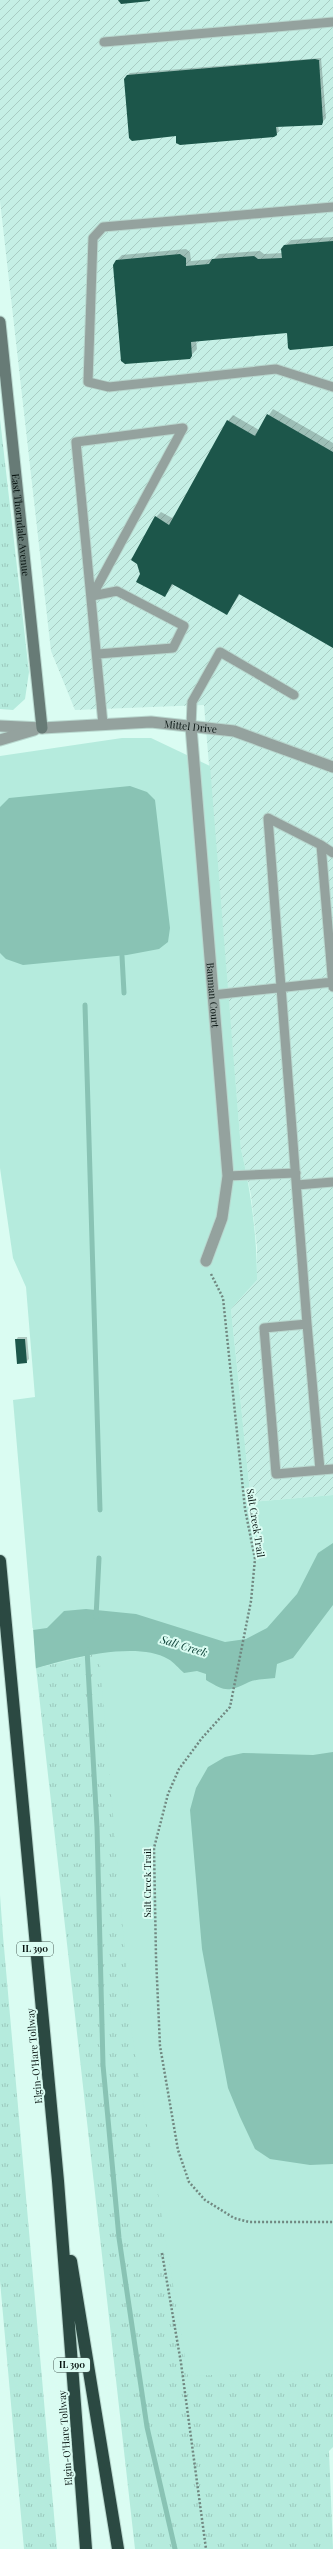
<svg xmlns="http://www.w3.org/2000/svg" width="333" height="2549" font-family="'Playfair Display',serif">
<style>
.industrial{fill:url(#industrial-furrows)}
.grass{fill:url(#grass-tufts)}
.green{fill:#b5ebdd}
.water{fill:#89c3b4}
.pier{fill:#dafcf2}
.shadow{fill:#0003}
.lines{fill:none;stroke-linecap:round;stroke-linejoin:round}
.stream{stroke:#89c3b4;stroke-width:5}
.building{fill:#1c564a}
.service-casing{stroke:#b8d7ce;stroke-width:11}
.minor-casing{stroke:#b8d7ce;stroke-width:13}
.secondary-casing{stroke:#b8d7ce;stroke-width:13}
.motorway-casing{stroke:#b8d7ce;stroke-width:14}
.path{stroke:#718881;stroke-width:2.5;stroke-dasharray:2 2;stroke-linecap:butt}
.service{stroke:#94a29e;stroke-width:9}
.minor{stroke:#94a29e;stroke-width:11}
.secondary{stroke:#677b76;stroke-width:11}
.motorway{stroke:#2b4942;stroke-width:12}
.labels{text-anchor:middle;stroke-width:4;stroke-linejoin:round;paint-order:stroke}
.shield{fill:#dafcf2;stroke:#465853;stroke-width:1}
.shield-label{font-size:9px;font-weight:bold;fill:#06120f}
.street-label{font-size:10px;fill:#06120f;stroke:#dafcf2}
.water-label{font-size:11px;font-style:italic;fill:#11443a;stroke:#dafcf2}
</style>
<defs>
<pattern id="industrial-furrows" width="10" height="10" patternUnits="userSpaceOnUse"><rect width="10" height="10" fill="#c5efe5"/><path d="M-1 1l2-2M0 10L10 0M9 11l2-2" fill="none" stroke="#a8ccc3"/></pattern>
<pattern id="grass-tufts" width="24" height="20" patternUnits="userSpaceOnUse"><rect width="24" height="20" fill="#b5ebdd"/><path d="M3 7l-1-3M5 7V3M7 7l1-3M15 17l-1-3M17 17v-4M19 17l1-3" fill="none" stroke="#9ac8bc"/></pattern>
</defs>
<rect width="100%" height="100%" fill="#dafcf2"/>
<!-- industrial -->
<path class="industrial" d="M 0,0 L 333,0 L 333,1495 L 251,1502 L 231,1309 L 257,1280 L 257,1247 L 251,1195 L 241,1149 L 204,705 L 75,710 L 51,651 L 0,201 Z"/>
<!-- grass -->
<path class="grass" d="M 0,419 L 29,672 L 25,699 L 13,710 L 0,709 Z
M 99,1653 L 333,2164 L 333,2447 L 329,2451 L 333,2549 L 135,2549 L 36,1668 Z
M 0,1895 L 3,1936 L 57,2549 L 24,2549 L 0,2281 Z"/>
<!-- green -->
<path class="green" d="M 122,738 L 151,738 L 210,766 L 241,1149 C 251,1192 257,1235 257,1280 L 231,1309 L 251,1502 L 333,1495 L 333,2370 L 188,2376 L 132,2034 L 99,1653 L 36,1668 L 13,1400 L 35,1397 L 26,1287 L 13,1258 L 0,1168 L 0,756 Z"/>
<!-- water -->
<path class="water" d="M 130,786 L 147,792 L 155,800 L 170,928 L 168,942 L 159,949 L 127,955 L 23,965 L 6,959 L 0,953 L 0,807 L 9,798 Z
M 333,1543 L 333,1605 L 293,1658 L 277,1664 L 275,1678 C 267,1679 256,1679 249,1682 C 228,1692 226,1692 206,1680 L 206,1674 L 197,1671 L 184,1673 C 179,1669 174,1662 168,1659 C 135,1639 56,1661 22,1673 L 33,1630 L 47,1628 L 64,1611 L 86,1609 L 136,1614 L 225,1642 L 246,1639 L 267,1628 L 297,1594 L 318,1553 Z
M 333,1752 L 333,2164 L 310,2165 L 270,2159 L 255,2149 L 240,2117 L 228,2088 L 202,1949 L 190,1810 L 196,1788 L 208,1767 L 225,1757 L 243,1753 L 313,1755 Z"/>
<!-- pier -->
<path class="pier" d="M 33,1628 L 36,1670 L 22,1675 L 0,1678 L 0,1630 Z"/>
<!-- shadow -->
<path class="shadow" d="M 321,58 L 326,118 L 321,124 L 278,126 L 279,131 L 276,134 L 177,135 L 127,76 L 130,73 Z
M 333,237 L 333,345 L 288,332 L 196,340 L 197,349 L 189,358 L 116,261 L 122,255 L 186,249 L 190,252 L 191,261 L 214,259 L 219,254 L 260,251 L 264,254 L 283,253 L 282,249 L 291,240 Z
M 273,409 L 333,443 L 333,647 L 240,594 L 227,614 L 174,584 L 165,595 L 141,574 L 156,517 L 161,512 L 174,519 L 228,421 L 233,415 L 259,430 Z
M 18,1337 L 27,1337 L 29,1359 L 26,1362 L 16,1340 Z"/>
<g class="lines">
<!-- stream -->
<path class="stream" d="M 122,956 L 124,993
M 85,1005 L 100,1510
M 96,1617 L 99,1558
M 87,1650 L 97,1827 L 103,2065 L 119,2238 L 147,2427 L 175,2549"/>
</g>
<!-- building -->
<path class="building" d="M 118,0 L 150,0 L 150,1 L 121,4 Z
M 315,59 L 319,60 L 323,122 L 322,125 L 276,127 L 277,135 L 274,137 L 180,145 L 176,143 L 176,136 L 132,141 L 129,138 L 124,79 L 127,75 Z
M 333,241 L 333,346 L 290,350 L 288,348 L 287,333 L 191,342 L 192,356 L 190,359 L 125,364 L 121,361 L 113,265 L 116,260 L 180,254 L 186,258 L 186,266 L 209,264 L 212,259 L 254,256 L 258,259 L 282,258 L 281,249 L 284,245 Z
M 267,414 L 333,452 L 333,648 L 239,594 L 227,615 L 172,584 L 165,597 L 136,582 L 140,574 L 137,564 L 131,560 L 155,516 L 169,525 L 227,420 L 255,436 Z
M 15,1339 L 25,1339 L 27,1363 L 17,1364 Z"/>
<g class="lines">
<defs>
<path id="service" d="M 104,42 L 333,22
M 333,207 L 103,227 L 93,238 L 88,382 L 109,387 L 276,369 L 333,387
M 92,596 L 183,428 L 76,442 L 103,724
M 92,596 L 117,591 L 184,626 L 173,648 L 98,654
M 191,727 L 192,702 L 220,652 L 294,695
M 321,845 L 333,987
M 333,853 L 321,845 L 268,818 L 307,1324 L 264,1328 L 276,1474 L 333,1469
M 213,995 L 333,982
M 228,1176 L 296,1173
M 297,1185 L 333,1182
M 307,1324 L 320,1470"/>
<g id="minor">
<path id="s1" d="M 0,726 L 42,728 L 151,722 L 234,731 L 333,767"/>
<path id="s2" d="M 191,727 L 228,1176 L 222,1218 L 206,1261"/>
<path d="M 0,740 L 34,730"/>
</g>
<g id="secondary">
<path id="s3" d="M 0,322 L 42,728"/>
</g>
<path id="motorway" d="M 0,1561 L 58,2181 L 86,2549
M 71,2261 L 118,2549"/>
</defs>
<!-- service casing -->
<use href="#service" class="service-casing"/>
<!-- minor casing -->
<use href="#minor" class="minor-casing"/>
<!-- secondary casing -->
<use href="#secondary" class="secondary-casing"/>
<!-- motorway casing -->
<use href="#motorway" class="motorway-casing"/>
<!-- path -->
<path class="path" d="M 211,1274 L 223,1298 L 245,1509 L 255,1559 L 251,1601 L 230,1707 L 202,1738 L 179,1769 L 168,1794 L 154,1848 L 156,1957 L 160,2046 L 178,2150 L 189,2182 L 205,2200 L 234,2218 L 249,2222 L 333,2222
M 162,2253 L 181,2363 L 206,2549"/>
<!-- service -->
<use href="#service" class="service"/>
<!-- minor -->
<use href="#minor" class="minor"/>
<!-- secondary -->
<use href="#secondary" class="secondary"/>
<!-- motorway -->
<use href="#motorway" class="motorway"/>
</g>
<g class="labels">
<!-- shield labels -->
<g class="shield">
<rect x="17" y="1942" width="36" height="14" rx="3"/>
<rect x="54" y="2358" width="36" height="14" rx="3"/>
</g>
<g class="shield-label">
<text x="35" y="1952">IL 390</text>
<text x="72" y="2368">IL 390</text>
</g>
<!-- street labels -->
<g class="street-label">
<text dy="4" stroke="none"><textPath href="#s3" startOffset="204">East Thorndale Avenue</textPath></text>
<text dy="4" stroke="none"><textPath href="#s1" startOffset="191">Mittel Drive</textPath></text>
<text dy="4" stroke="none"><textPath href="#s2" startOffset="269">Bauman Court</textPath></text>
<text transform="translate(256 1523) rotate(81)" y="4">Salt Creek Trail</text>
<text transform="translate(147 1883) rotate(-90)" y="4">Salt Creek Trail</text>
<text transform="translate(34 2056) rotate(-95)" y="4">Elgin-O'Hare Tollway</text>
<text transform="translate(65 2438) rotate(-94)" y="4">Elgin-O'Hare Tollway</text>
</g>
<!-- water labels -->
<g class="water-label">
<text transform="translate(184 1646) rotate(17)" y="4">Salt Creek</text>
</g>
</g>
</svg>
